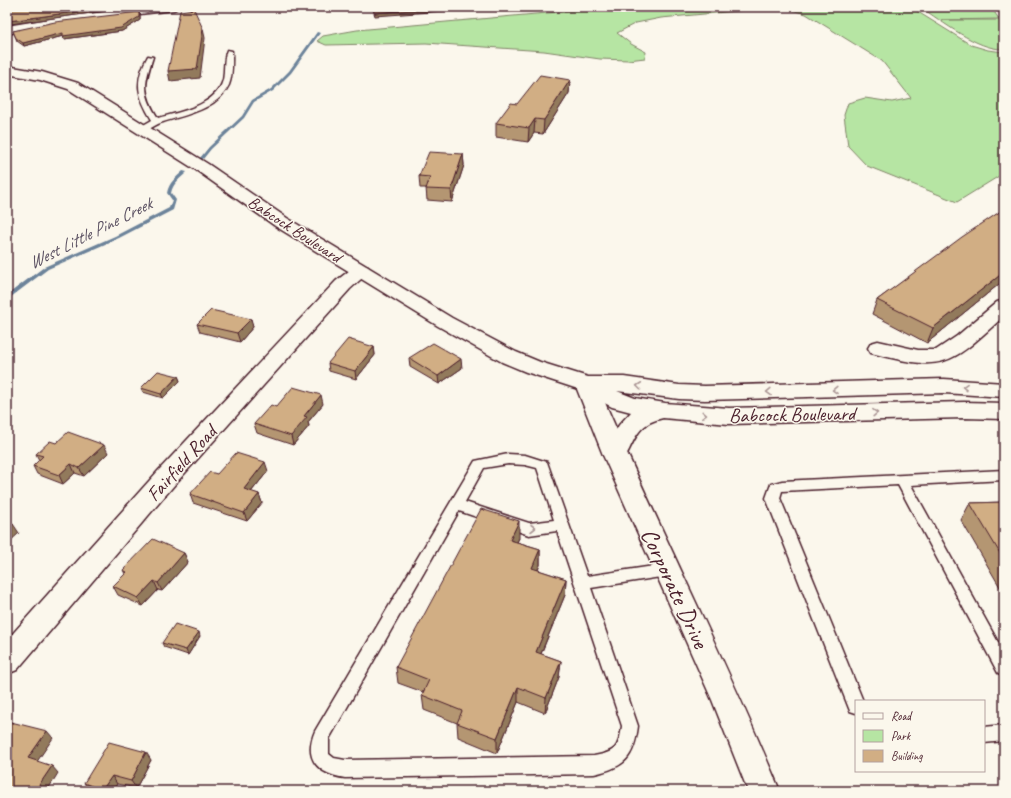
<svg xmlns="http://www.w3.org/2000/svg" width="1011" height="798" font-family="Caveat,sans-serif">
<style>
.green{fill:#b6e5a3;stroke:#808267}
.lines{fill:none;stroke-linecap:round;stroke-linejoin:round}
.stream{fill:#6c839a;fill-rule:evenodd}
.lane-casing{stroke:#4a1f2b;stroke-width:3}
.street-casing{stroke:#4a1f2b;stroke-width:3}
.secondary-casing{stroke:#4a1f2b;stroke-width:3}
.lane{fill:#fbf7ec;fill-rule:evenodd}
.street{fill:#fbf7ec;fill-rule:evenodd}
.secondary{fill:#fbf7ec;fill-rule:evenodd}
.wall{fill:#b49672;stroke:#4a1f2b}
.shaded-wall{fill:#927a5c;stroke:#4a1f2b}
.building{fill:#d1ae84;stroke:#4a1f2b}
.oneway{stroke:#ab9695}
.labels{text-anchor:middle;stroke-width:3;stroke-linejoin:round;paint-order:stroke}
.far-street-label{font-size:17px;fill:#4a1f2b;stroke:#fbf7ec}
.far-water-label{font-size:18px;font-style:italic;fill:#5b5162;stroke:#fbf7ec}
.street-label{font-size:20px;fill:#4a1f2b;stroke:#fbf7ec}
.near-street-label{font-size:24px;fill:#4a1f2b;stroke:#fbf7ec}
</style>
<rect width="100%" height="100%" fill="#fbf7ec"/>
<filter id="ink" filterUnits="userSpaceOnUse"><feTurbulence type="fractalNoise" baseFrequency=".025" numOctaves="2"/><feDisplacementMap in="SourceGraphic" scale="8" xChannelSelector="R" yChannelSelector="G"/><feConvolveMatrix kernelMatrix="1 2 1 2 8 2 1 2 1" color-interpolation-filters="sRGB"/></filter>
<g filter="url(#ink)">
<!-- green -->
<path class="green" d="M 614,7 L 910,7 L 971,45 L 988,50 L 1004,52 L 1004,173 L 957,202 L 867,166 L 848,146 L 844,115 L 848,103 L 865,98 L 892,102 L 911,98 L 882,61 L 806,14 L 780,7 L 661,18 L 636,23 L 617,33 L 631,44 L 646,52 L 645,58 L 628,60 L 600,59 L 544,51 L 426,43 L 326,45 L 317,41 L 323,36 L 357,30 Z
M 920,7 L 991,7 L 999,19 L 941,20 L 1004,20 L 1004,49 C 977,50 942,21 920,7 Z"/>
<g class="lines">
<!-- stream -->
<path class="stream" d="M 317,32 L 320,33 L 291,73 L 273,91 L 254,102 L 244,118 L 211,149 L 203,159 L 201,159 L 200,158 L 209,147 L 242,116 L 252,100 L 271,89 L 289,71 Z
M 183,171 L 187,172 C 180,179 173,183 171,193 L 176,200 L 173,210 L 119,238 L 48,269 L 7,300 L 7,295 L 44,267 L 115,236 L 169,208 L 172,200 L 167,193 C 169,182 176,178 183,171 Z"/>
<defs>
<path id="lane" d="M 227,50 L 232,51 C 232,62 233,75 229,85 C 218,109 185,115 163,122 C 155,124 148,132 140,131 L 140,127 L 152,120 C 137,96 134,81 148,56 L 153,57 C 144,84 142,93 158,118 C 179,112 216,106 223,80 C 225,71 223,59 227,50 Z
M 508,454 L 525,455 L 547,462 L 587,576 L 667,564 L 672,566 L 674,570 L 672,574 L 667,576 L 591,588 L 638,726 C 634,758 625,767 594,774 L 345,778 C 318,774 303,759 315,731 L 475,461 ZM 508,464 L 525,465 L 537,468 L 554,520 L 529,523 L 465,502 L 484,468 ZM 459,511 L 529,535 L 557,531 L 622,726 C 619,748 616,752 594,756 L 345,760 L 334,758 L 329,754 L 329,739 Z
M 1004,470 L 1004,480 L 911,485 L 1004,653 L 1004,675 L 998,673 L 898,485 L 782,491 L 780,498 L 863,701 L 856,701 L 856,713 L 850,711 L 766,498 L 771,484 L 782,481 Z
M 1004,725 L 1004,741 L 984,743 L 984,727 Z"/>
<path id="street" d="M 145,7 L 180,7 L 174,10 L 56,24 L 7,34 L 7,26 L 56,18 Z
M 361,265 L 368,267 L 370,271 L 350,289 L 176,483 L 17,670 L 7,674 L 7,640 L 158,471 L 336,281 L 354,267 Z
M 1004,300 L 1004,316 C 948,367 945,372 871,353 L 868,348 L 871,343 L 878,341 L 918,350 L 936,350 L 957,336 L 997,302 Z
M 586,377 L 594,379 L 597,384 C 655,521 723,653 780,791 L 748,791 L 712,700 L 603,455 L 575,384 L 578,379 Z"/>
<path id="secondary" d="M 7,66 L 42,72 L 78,83 L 208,164 L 287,218 L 452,318 L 516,352 L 540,362 L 588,377 L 624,377 L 679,385 L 705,386 L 944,379 L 1004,383 L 1004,397 L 944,393 L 705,400 L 679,399 L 617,391 L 635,398 L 665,403 L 729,408 L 964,402 L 1004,403 L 1004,419 L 964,418 L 729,424 L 663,418 C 636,424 636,439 623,461 L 615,464 L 607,461 L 603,455 L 619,425 L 631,412 L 612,407 L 578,389 L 526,372 L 502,362 L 438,326 L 275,226 L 196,170 L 68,89 L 40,80 L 7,74 Z"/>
</defs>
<!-- lane casing -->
<use href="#lane" class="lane-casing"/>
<!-- street casing -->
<use href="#street" class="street-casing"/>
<!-- secondary casing -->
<use href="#secondary" class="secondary-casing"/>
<!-- lane -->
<use href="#lane" class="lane"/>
<!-- street -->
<use href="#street" class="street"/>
<!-- secondary -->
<use href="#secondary" class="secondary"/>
</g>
<!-- wall -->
<path class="wall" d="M 139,12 L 140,16 L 140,20 L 122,31 L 64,39 L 63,36 L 24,46 L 17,41 L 13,31 Z
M 570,80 L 569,93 L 543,134 L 534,133 L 528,142 L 496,137 L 496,123 L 517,104 Z
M 463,154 L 464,165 L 452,202 L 427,200 L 426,188 L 420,188 L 419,176 Z
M 1004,209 L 1004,280 L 927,343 L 872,314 L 877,300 Z
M 251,319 L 253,327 L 240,342 L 200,332 L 197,324 Z
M 374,347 L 375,355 L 356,379 L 329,371 L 328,363 Z
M 409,358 L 462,368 L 439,384 L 410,367 Z
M 178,376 L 180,381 L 163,398 L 143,392 L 141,388 Z
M 323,404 L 308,422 L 309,426 L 293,445 L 257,433 L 254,424 L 276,407 Z
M 56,443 L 108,453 L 84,476 L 75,473 L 63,484 L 37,474 L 33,466 L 39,460 L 36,454 Z
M 268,471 L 251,492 L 259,494 L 262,503 L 247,521 L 193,503 L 190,494 L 217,474 Z
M 1004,502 L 1004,594 L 961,520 L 970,503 Z
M 519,538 L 517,542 L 540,549 L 540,565 L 538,570 L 566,579 L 565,595 L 541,654 L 561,661 L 559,677 L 545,713 L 518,702 L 497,753 L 458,737 L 457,723 L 424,710 L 422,695 L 423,692 L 398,683 L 396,667 Z
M 184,553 L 188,562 L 162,591 L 158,590 L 143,606 L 118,595 L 113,586 L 125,574 L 123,570 Z
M 200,636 L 188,655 L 164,647 L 162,643 Z
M 151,760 L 136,788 L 117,784 L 112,791 L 91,791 L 89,790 L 84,783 Z"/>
<!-- shaded-wall -->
<path class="shaded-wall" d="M 110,7 L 134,7 L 11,24 L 9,21 Z
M 451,7 L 500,7 L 375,16 L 374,13 Z
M 139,12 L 140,16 L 140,20 L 122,31 L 64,39 L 63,36 L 24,46 L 23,43 Z
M 203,29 L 205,38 L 200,78 L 170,81 L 168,71 Z
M 570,80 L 569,93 L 543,134 L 544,120 Z
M 535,119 L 534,133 L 528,142 L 529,128 Z
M 463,154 L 464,165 L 452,202 L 451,190 Z
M 1004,272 L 1004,280 L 927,343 L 933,328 Z
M 251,319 L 253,327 L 240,342 L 237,333 Z
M 374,347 L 375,355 L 356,379 L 355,371 Z
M 461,359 L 462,368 L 439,384 L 438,376 Z
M 178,376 L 180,381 L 163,398 L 161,394 Z
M 321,395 L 323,404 L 308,422 L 309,426 L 293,445 L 291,436 L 304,416 Z
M 104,445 L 108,453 L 84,476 L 79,468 Z
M 265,462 L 268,471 L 246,498 L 244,489 Z
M 71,464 L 75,473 L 63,484 L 59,475 Z
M 259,494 L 262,503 L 247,521 L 244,513 Z
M 519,521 L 519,538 L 510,556 L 510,540 Z
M 13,524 L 19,533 L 7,544 L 7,530 Z
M 540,549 L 540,565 L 531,584 L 532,568 Z
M 184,553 L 188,562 L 162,591 L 158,583 Z
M 566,579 L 565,595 L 535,668 L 536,652 Z
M 154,581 L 158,590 L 143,606 L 138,598 Z
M 199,632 L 200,636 L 188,655 L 186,650 Z
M 561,661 L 559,677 L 545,713 L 546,698 Z
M 518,687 L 518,702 L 497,753 L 497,738 Z
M 47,731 L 53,738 L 34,766 L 28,758 Z
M 146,752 L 151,760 L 136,788 L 131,781 Z
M 52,766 L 58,773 L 47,791 L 35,791 Z
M 112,776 L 117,784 L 112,791 L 103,791 L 102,790 Z"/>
<!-- building -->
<path class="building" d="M 19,7 L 110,7 L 9,21 L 7,15 L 7,9 Z
M 373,7 L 451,7 L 374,13 Z
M 194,9 L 203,29 L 197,69 L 168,71 L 180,11 Z
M 139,12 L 139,17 L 121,28 L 63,36 L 63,33 L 23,43 L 16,38 L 13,31 L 55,22 Z
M 540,75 L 570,80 L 544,120 L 535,119 L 529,128 L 496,123 L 511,103 L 517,104 Z
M 429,152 L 463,154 L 451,190 L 426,189 L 430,177 L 419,176 Z
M 1004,209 L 1004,272 L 933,328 L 877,300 L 962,237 Z
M 211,310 L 251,319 L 237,333 L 197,324 Z
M 348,339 L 374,347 L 355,371 L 328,363 Z
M 433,343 L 461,359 L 438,376 L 409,358 Z
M 158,371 L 178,376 L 161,394 L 141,388 Z
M 293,387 L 321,395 L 304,416 L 307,417 L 291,436 L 254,424 L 271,405 L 276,407 Z
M 68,432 L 104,445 L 79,468 L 71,464 L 59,475 L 33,466 L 43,456 L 36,454 L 50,441 L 56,443 Z
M 236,453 L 265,462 L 244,489 L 259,494 L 244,513 L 190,494 L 210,472 L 217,474 Z
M 1004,502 L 1004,560 L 970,503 Z
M 481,509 L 519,521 L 510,540 L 540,549 L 532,568 L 566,579 L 536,652 L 561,661 L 546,698 L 518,687 L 497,738 L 457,723 L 462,711 L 422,695 L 429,680 L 396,667 Z
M 7,522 L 13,524 L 7,530 Z
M 153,539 L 184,553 L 158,583 L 154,581 L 138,598 L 113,586 L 127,572 L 123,570 Z
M 175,624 L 199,632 L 186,650 L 162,643 Z
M 11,722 L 47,731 L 28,758 L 52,766 L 35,791 L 7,791 L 7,728 Z
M 109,742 L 146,752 L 131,781 L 112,776 L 102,790 L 84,783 Z"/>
<!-- one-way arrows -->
<defs><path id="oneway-chevron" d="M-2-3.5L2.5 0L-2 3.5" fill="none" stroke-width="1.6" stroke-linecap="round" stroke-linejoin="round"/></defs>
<g class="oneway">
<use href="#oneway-chevron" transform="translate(639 386) rotate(-173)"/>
<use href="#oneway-chevron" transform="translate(965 387) rotate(-178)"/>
<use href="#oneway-chevron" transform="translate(835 390) rotate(178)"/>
<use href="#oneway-chevron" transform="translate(769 392) rotate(178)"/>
<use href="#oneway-chevron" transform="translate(875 413) rotate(-2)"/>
<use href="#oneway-chevron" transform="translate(704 415) rotate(4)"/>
<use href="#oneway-chevron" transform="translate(533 528)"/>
</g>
</g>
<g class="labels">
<!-- far-street labels -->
<g class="far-street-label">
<text transform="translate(295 229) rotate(33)" y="6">Babcock Boulevard</text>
</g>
<!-- far-water labels -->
<g class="far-water-label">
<text transform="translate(90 233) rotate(-27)" y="6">West Little Pine Creek</text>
</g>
<!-- street labels -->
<g class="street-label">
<text transform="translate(792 414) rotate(-1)" y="7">Babcock Boulevard</text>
<text transform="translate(181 463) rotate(-48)" y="7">Fairfield Road</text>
</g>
<!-- near-street labels -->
<g class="near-street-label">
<text transform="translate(675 588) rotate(65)" y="8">Corporate Drive</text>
</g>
</g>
<!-- margin -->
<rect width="1011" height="798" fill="none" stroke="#fbf7ec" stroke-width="24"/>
<rect x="12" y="12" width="987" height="774" fill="none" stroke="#4a1f2b" stroke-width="1.5" filter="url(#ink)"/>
<!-- legend -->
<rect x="855" y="700" width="130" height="72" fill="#fbf7ec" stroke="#b4a19f"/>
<rect x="863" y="713" width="20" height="6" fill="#fbf7ec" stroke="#b4a19f"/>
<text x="891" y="720" font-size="12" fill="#4a1f2b">Road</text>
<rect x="863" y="730" width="20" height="12" fill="#b6e5a3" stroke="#b4a19f"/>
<text x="891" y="740" font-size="12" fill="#4a1f2b">Park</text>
<rect x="863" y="750" width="20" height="12" fill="#d1ae84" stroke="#b4a19f"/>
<text x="891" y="760" font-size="12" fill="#4a1f2b">Building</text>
</svg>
